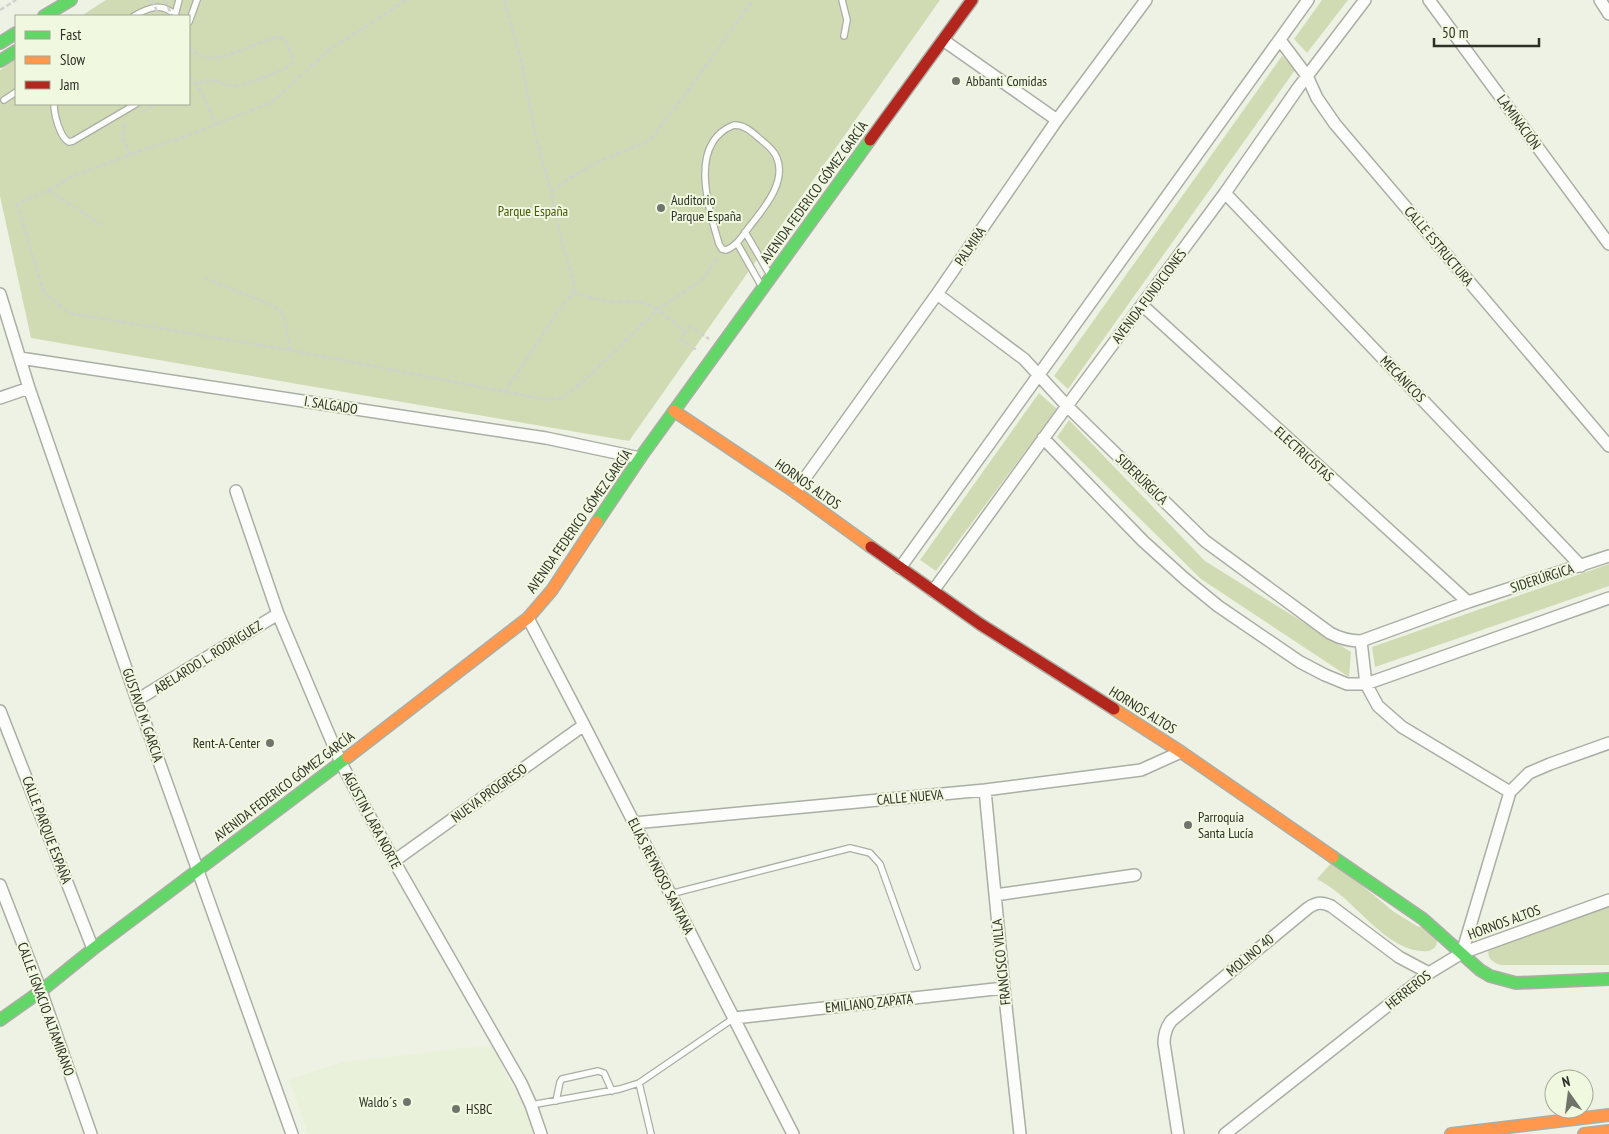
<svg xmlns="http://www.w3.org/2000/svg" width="1609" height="1134" font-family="'PT Sans Narrow',sans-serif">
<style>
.built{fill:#eaf1da}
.green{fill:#d0dbb4}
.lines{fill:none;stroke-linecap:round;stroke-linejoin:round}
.lane-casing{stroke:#aaaea4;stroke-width:8}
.street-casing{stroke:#aaaea4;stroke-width:14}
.fast-casing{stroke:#aaaea4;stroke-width:14}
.slow-casing{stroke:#aaaea4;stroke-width:14}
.jam-casing{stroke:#aaaea4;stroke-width:14}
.path{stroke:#d0d2ce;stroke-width:2.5;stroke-dasharray:5 2.5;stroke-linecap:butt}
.lane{stroke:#fcfdfb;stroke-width:5.5}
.street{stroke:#fcfdfb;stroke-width:11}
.fast{stroke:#63d668;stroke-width:11}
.slow{stroke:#ff974d;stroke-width:11}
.jam{stroke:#b3261e;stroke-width:11}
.path-bridge{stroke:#d0d2ce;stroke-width:2.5;stroke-dasharray:5 2.5;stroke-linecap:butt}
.poi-dot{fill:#71746a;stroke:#f0f8df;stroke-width:2}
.labels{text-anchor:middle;stroke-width:4;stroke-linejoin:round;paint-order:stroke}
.poi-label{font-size:14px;fill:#2e3027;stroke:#f0f8df;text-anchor:start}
.street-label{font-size:14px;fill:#2e3027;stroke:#f0f8df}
.park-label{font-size:14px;fill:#485805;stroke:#f0f8df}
</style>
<rect width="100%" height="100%" fill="#eef2e5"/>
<!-- built -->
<path class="built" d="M 493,1046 L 509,1080 L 525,1105 L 534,1134 L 308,1134 L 289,1079 L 344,1062 L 461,1048 Z"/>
<!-- green -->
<path class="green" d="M 106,0 L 940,0 L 629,441 L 31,338 L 0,196 L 0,70 L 16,59 L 16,104 L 189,104 L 189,16 L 81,16 Z
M 1322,0 L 1348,0 L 1307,53 L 1294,39 Z
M 1282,56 L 1295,70 L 1068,389 L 1054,376 Z
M 1039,393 L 1057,409 L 936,571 L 920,560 Z
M 1069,420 L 1205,561 L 1351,652 L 1349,677 L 1201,579 L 1057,437 Z
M 1609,564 L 1609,586 L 1375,667 L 1372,647 Z
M 1333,861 L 1394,912 L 1417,926 L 1435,931 C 1438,940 1439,947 1429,951 C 1396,955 1365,916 1343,897 C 1335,890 1326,884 1317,879 Z
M 1609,905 L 1609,965 L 1501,965 C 1493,963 1486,958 1489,948 Z"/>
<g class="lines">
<defs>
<path id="lane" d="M 842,0 L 847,20 L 844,36
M 175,15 L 179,0
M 134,16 C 149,7 163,2 176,16
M 189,22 L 197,0
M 4,100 L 16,92
M 54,104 C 54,114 60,138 69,142 L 73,141 L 136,104
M 734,125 C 745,125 752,132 760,139 C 766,144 773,149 776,156 C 788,181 764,208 750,226 C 743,235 737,246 726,250 L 722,249 L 719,244 C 709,209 687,143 734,125 Z
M 745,232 L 770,275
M 737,243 L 762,287
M 670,894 L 850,848 L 870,853 L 880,864 L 917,967
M 639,1083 L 734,1018
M 556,1101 L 560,1082 L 562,1079 L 598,1071 L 604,1073 L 612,1091
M 531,1105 L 620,1089 L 639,1083 L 651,1134"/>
<path id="street" d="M 1429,0 L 1609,244
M 1600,0 L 1609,14
M 943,40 L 1057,120
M 1280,40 L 1307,76 L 1317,98 L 1335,124 L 1609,446
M 1225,193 L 1581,566
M 0,294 L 29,388 L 137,700 L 292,1134
M 937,294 L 1024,359 L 1067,406 L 1205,541 L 1330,633 C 1341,639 1349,641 1361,641 L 1468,602 L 1609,556
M 1142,305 L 1468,602
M 20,358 L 546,438 L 640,458
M 0,398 L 29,388
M 1043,438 L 1143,541 L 1185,579 L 1218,606 L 1300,662 L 1325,675 L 1347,684 L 1366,684 L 1609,598
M 236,491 L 278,614 L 341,763 L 394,861 L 521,1083 L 531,1105 L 541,1134
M 795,492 L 937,294 L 1057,120 L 1146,0
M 900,568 L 1308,0
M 933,591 L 1067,406 L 1225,193 L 1298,88 L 1365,0
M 528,618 L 584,725 L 793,1134
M 1361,641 L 1366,684 L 1378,706 L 1402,727 L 1510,792
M 137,700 L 278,614
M 0,711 L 93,949
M 985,790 L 1004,988 L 1020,1134
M 634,823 L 985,790 L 1141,770 L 1181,752
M 394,861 L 584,725
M 0,885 L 41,991 L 91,1134
M 995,895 L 1135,875
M 1462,953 L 1609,900
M 734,1018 L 1004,988
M 1178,1134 L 1164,1043 C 1164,1034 1166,1028 1171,1021 L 1308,908 C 1317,902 1322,902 1331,906 L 1399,957 L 1429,973
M 1225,1134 L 1429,973 L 1462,953 L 1510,792 L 1529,773 L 1550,764 L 1609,743"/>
<path id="fast" d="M 44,16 L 71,0
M 0,43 L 16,33
M 0,61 L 16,51
M 597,522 L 640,458 L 870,140
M 1333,857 L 1423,919 L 1480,970 L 1490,976 L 1516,983 L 1609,979
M 0,1020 L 41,991 L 93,949 L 348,757"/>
<path id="slow" d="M 674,411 L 795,492 L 871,547
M 1114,709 L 1181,752 L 1333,857
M 348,757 L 528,618 L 552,590 L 597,522
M 1451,1134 L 1609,1115
M 1584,1134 L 1609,1131"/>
<path id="jam" d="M 870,140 L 972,0
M 871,547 L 980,624 L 1114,709"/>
</defs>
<!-- lane casing -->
<use href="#lane" class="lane-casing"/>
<!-- street casing -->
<use href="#street" class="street-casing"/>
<!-- fast casing -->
<use href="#fast" class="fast-casing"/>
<!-- slow casing -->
<use href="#slow" class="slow-casing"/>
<!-- jam casing -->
<use href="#jam" class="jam-casing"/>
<!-- path -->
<path class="path" d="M 406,0 L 378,19 L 330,49 L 272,102 L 184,137 L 142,150 L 71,177 L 55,187 L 17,204 L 44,293 L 69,313 L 290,350 L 548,400 L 562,398 L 582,383 L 657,310 L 703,279 L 718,257
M 504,0 L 522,63 L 535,134 L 551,192
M 0,10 L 16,0
M 189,46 C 194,52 200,57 209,58 C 228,58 255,44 273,38 L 280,37 L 285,39 L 293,58 L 292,64 C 284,70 246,85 237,86 C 220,86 213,73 196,85
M 189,76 C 202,89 209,108 216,125
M 142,112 L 156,104
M 125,123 L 122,137 L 130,154
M 48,190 L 102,225
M 204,278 L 274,306 L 281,311 L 285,321 L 290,350
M 573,293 C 587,296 601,301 615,302 C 626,302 636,300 647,304 C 661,310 673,322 685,332 L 690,326 L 709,339
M 685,332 L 680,339 L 698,351
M 505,392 L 561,307 L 573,293 L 574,281 L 563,247 L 551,192 L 568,179 L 598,162 L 650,140 L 690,88 L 753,0"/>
<!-- lane -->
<use href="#lane" class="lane"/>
<!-- street -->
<use href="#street" class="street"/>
<!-- fast -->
<use href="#fast" class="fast"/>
<!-- slow -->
<use href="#slow" class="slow"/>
<!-- jam -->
<use href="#jam" class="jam"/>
<!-- path-bridge -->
<path class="path-bridge" d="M 152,0 L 159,16
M 165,0 L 172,16"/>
</g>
<!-- markers -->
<g class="poi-dot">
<circle cx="956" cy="81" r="5"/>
<circle cx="661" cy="208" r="5"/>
<circle cx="270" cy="743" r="5"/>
<circle cx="1188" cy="825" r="5"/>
<circle cx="407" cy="1102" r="5"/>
<circle cx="456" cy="1109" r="5"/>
</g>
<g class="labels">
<!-- poi labels -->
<g class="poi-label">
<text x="966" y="86">Abbanti Comidas</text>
<text x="671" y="205">Auditorio<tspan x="671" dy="16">Parque España</tspan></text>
<text x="260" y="748" text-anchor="end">Rent-A-Center</text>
<text x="1198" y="822">Parroquia<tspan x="1198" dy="16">Santa Lucía</tspan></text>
<text x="397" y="1107" text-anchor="end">Waldo´s</text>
<text x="466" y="1114">HSBC</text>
</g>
<!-- street labels -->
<g class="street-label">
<text transform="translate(1519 122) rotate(54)" y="5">LAMINACIÓN</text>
<text transform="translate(814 192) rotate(-54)" y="5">AVENIDA FEDERICO GÓMEZ GARCÍA</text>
<text transform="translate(970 246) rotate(-56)" y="5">PALMIRA</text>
<text transform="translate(1439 246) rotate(50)" y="5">CALLE ESTRUCTURA</text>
<text transform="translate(1149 296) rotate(-53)" y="5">AVENIDA FUNDICIONES</text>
<text transform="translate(1403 379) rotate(46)" y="5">MECÁNICOS</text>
<text transform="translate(331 405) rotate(9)" y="5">I. SALGADO</text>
<text transform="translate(1304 454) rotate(42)" y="5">ELECTRICISTAS</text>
<text transform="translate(1142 479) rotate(44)" y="5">SIDERÚRGICA</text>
<text transform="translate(808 484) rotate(35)" y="5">HORNOS ALTOS</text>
<text transform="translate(579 521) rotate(-55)" y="5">AVENIDA FEDERICO GÓMEZ GARCÍA</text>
<text transform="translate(1542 578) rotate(-18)" y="5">SIDERÚRGICA</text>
<text transform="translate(208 657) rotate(-32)" y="5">ABELARDO L. RODRIGUEZ</text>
<text transform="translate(1143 710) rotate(32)" y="5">HORNOS ALTOS</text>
<text transform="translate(143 715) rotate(71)" y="5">GUSTAVO M. GARCIA</text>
<text transform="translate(284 786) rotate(-37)" y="5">AVENIDA FEDERICO GÓMEZ GARCÍA</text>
<text transform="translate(489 793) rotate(-36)" y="5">NUEVA PROGRESO</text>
<text transform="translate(910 797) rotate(-5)" y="5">CALLE NUEVA</text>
<text transform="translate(372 820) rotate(62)" y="5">AGUSTIN LARA NORTE</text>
<text transform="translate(47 830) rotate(69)" y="5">CALLE PARQUE ESPAÑA</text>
<text transform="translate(661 876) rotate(63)" y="5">ELIAS REYNOSO SANTANA</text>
<text transform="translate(1504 922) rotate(-20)" y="5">HORNOS ALTOS</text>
<text transform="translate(1250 955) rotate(-40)" y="5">MOLINO 40</text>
<text transform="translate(1001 962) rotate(-96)" y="5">FRANCISCO VILLA</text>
<text transform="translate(1408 990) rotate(-38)" y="5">HERREROS</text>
<text transform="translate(869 1003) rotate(-6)" y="5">EMILIANO ZAPATA</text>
<text transform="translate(46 1009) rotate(70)" y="5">CALLE IGNACIO ALTAMIRANO</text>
</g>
<!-- park labels -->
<g class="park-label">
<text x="533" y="216">Parque España</text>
</g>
</g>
<!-- legend -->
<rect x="15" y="15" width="175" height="90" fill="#f0f8df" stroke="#a2a895"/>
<rect x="25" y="31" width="25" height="8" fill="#63d668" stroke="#a2a895"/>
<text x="60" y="40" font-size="15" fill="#2e3027">Fast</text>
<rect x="25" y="56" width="25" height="8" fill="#ff974d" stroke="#a2a895"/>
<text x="60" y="65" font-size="15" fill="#2e3027">Slow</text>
<rect x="25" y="81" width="25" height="8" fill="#b3261e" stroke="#a2a895"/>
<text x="60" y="90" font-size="15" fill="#2e3027">Jam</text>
<!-- north arrow -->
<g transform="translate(1569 1094) rotate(346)"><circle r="24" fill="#f0f8df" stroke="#a2a895"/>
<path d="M0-4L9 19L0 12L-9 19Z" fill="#71746a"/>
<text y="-8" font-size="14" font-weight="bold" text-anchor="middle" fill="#2e3027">N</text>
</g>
<!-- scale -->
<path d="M1434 38v8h105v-8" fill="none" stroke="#2e3027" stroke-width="2.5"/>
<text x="1442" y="38" font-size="15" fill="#2e3027" stroke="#f0f8df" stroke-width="4" paint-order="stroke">50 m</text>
</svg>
